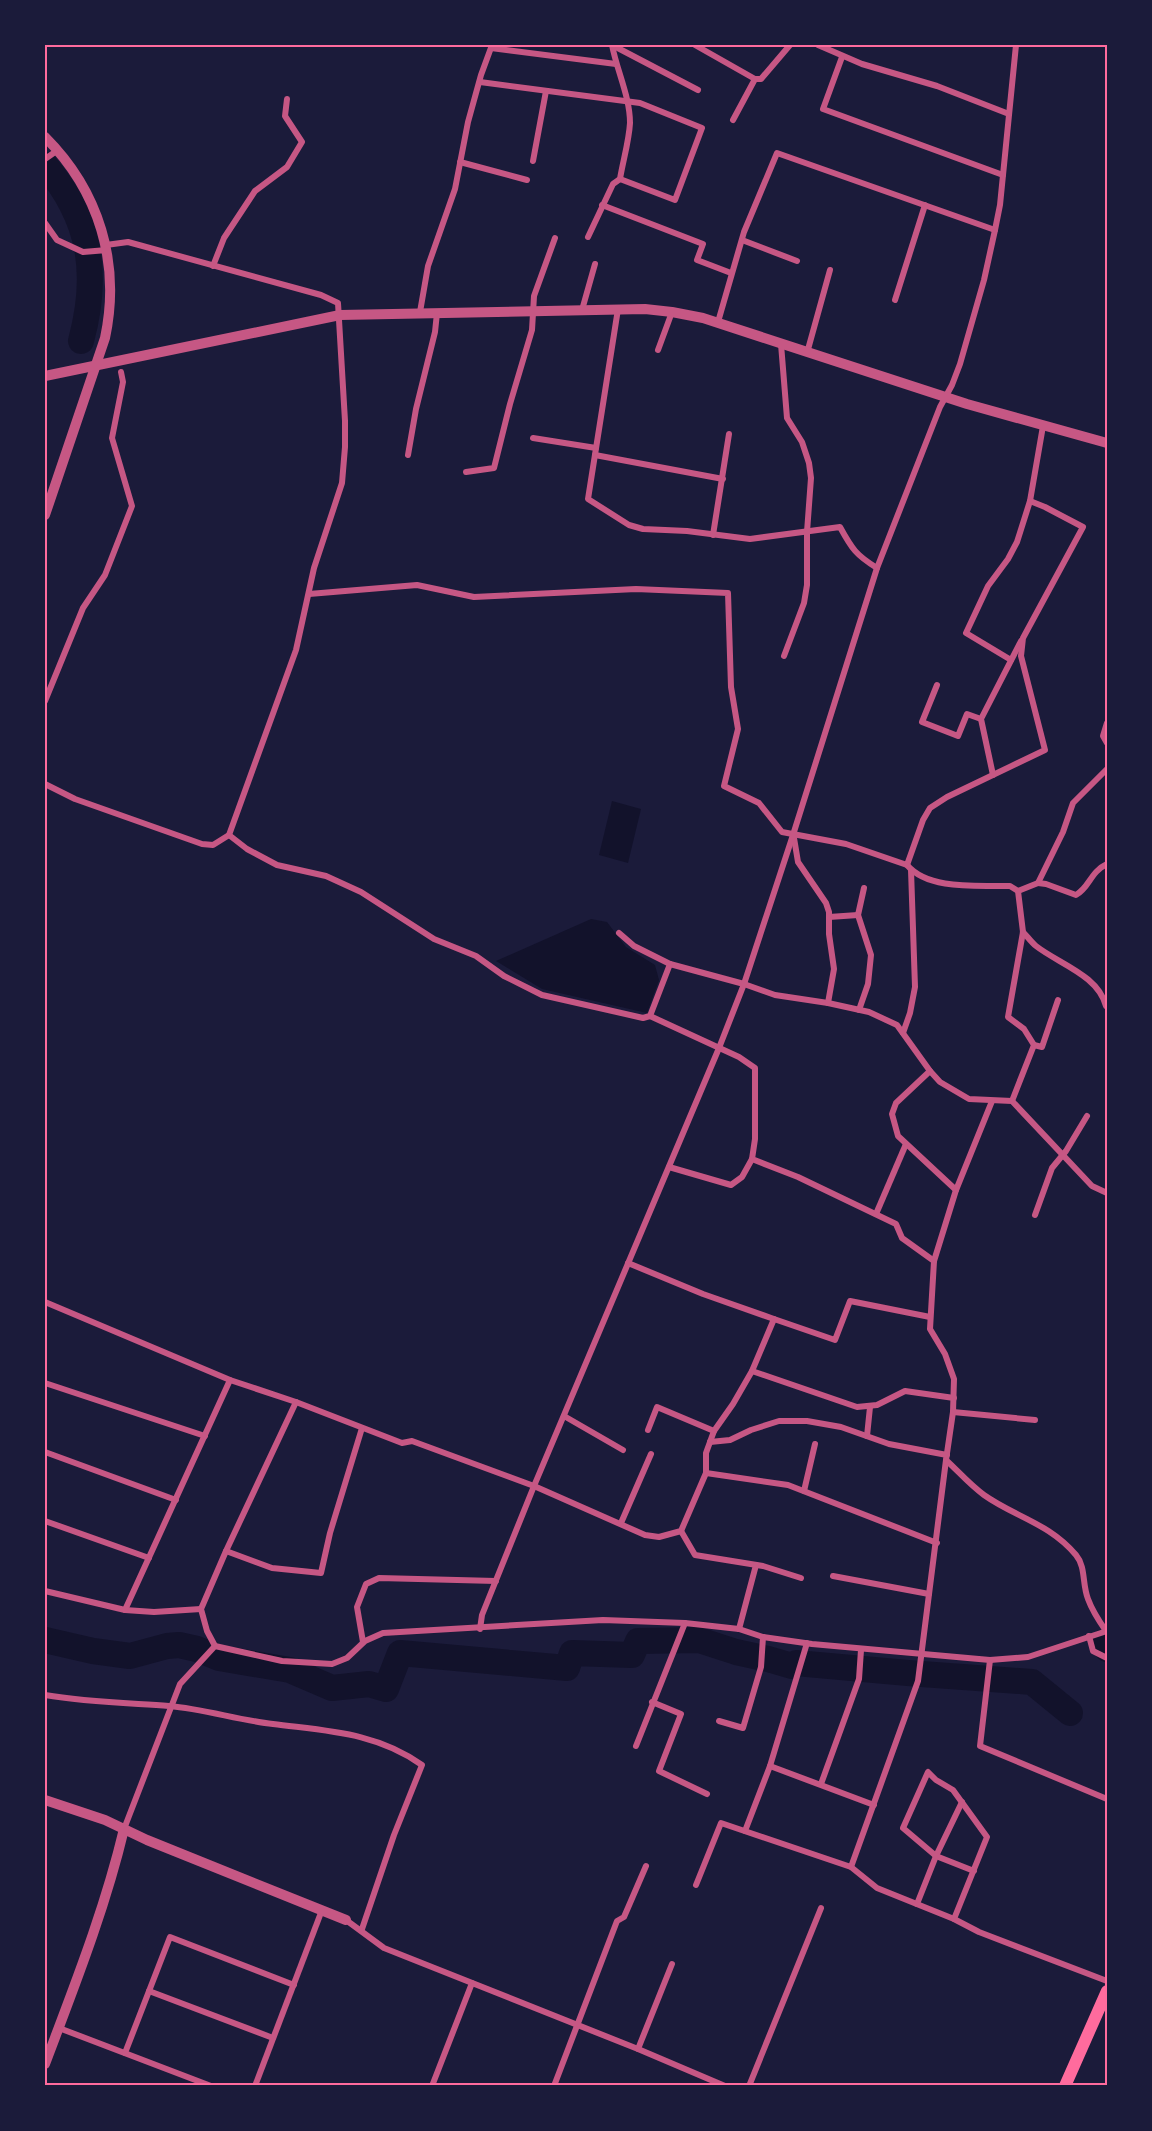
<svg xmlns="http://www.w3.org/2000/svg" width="1152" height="2131" viewBox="0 0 1152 2131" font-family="'Exo 2',sans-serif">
<rect width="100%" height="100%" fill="#1b1b3a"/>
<g fill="#12122b">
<path d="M 612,801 L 641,809 L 628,863 L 599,855 Z"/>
<path d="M 591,919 L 607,922 L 626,947 L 655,965 L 659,980 L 647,1013 L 542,989 L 496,961 Z"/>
</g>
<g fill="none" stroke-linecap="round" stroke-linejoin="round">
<g stroke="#12122b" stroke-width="26">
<path d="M 45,165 C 91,219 99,274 81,341"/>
<path d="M 45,1640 L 93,1651 L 130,1656 L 167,1646 L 179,1645 L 197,1649 L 219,1658 L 290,1670 L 332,1688 L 369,1684 L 386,1689 L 400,1653 L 567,1668 L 572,1653 L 632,1655 L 638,1641 L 699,1640 L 736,1652 L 768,1659 L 792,1666 L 796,1663 L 807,1664 L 908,1673 L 1032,1682 L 1070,1713"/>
<path d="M 1102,1643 L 1107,1649"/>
</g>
<g stroke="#c65784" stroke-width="6">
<path d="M 612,45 L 698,90"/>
<path d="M 695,45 L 755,79"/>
<path d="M 818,45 L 862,64 L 937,86 L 1009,114"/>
<path d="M 491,48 L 616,64"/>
<path d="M 842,57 L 823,109 L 1003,175"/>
<path d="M 480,82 L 640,103 L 702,128 L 675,200 L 620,179"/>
<path d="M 733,120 L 755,79 L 761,79 L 790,45"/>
<path d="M 45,159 L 58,150"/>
<path d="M 533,161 L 546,91"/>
<path d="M 460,162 L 527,180"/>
<path d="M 602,205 L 703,244 L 697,260 L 731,273"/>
<path d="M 45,223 L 57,240 L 83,252 L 107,250"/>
<path d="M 588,237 L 613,184 L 620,179 C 623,161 629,141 630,123 C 630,97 617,71 612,45"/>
<path d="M 742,240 L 797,261"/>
<path d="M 213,266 L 224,238 L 255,191 L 287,167 L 302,142 L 285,116 L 287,99"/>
<path d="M 895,300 L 925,205"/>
<path d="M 618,309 L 588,499 L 629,525 L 643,529 L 687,531 L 750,539 L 840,527 C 852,549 856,555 877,568"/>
<path d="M 582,310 L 595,264"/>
<path d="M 420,312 L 428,266 L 455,189 L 468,122 L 481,75 L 492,45"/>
<path d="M 718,322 L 744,232 L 777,153 L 995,230"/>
<path d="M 781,344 L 787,418 L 802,442 L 809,463 L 811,478 L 807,532 L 807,585 L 804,603 L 784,656"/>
<path d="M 658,350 L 672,312"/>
<path d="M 807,353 L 830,270"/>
<path d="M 533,438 L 596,448"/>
<path d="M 408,455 L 416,409 L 435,332 L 437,313"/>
<path d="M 595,455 L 723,479"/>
<path d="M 466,472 L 494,468 L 510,404 L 532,330 L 534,296 L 555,238"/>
<path d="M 1030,501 L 1043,426"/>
<path d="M 713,535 L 729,434"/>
<path d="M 309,594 L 417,585 L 474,597 L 636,589 L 728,593 L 731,687 L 738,729 L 724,786 L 759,803 L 782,832 L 846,844 L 907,865 L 923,820 L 930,808 L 947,797 L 1045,750 L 1021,656 L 1023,638 L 1083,527 L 1045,507 L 1030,501 L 1017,542 L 1008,559 L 988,586 L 966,633 L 1011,660"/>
<path d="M 937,685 L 922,722 L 958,736 L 967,714 L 981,719"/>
<path d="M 45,701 L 83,608 L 105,575 L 132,506 L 112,438 L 123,382 L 121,372"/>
<path d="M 1107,723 L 1103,736 L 1107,743"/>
<path d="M 993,775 L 981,719 L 1021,641"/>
<path d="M 45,784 L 75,799 L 202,844 L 213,845 L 229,835 L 296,650 L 314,568 L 342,483 L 345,447 L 345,421 L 338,303 L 321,295 L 128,242 L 106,245"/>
<path d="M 229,835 L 247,849 L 277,865 L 326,876 L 361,892 L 434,939 L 476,956 L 504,976 L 542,995 L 643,1018 L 650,1016 L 670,964 L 744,984 L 775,995 L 828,1003 L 869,1012 L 897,1025 L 930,1071 L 940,1082 L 969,1099 L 1012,1101 L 1092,1186 L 1107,1193"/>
<path d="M 794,838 L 798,862 L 826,903 L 829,912 L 829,934 L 834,969 L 828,1003"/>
<path d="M 907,865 C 929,891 979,885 1010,886 L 1018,891 L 1023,932 L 1008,1017 L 1024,1029 L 1034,1045 L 1012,1101"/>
<path d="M 1038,883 L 1046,884 L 1076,895 C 1090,887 1090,872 1107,864"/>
<path d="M 1018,891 L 1038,883 L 1063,832 L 1073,803 L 1107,769"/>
<path d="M 829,917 L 858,915"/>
<path d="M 1023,932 C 1027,936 1031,942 1036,946 C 1059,964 1098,975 1106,1006"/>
<path d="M 619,933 L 634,946 L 670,964"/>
<path d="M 859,1010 L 868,984 L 871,955 L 858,915 L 864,888"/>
<path d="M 650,1016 L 739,1057 L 755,1068 L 755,1139 L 752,1159 L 798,1177 L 896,1224 L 902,1238 L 934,1261 L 930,1329 L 945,1354 L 954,1379 L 953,1412 L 946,1460 C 958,1471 970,1485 984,1495 C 1015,1517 1049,1523 1076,1555 C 1086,1567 1082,1584 1088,1599 C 1092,1610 1099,1621 1106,1631"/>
<path d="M 903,1033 L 910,1013 L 915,987 L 911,870"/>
<path d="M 1034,1045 L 1042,1047 L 1058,1000"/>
<path d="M 930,1071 L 896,1103 L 892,1114 L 898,1136 L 956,1190"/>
<path d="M 669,1167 L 731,1185 L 742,1177 L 752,1159"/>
<path d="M 876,1214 L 906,1144"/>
<path d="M 1035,1215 L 1052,1168 L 1066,1151 L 1087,1116"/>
<path d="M 934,1261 L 956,1190 L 992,1101"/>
<path d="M 45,1302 L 230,1380 L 296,1402 L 402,1443 L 412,1441 L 534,1486 L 645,1535 L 659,1537 L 681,1531 L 706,1473 L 706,1453 L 714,1431 L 733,1404 L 752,1371 L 774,1319 L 703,1294 L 628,1263"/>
<path d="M 774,1319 L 835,1340 L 850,1301 L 930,1317"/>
<path d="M 752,1371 L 857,1407 L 877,1405 L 905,1391 L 954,1398"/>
<path d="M 45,1383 L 205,1436"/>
<path d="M 953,1412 L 1035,1420"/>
<path d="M 564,1416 L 623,1450"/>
<path d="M 648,1430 L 657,1407 L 714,1431"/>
<path d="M 867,1436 L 870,1407"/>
<path d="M 710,1442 L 730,1440 L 751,1430 L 779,1421 L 807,1421 L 841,1427 L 889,1444 L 947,1455"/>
<path d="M 45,1452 L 176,1500"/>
<path d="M 706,1473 L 788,1485 L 937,1543"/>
<path d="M 804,1491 L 815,1444"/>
<path d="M 45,1521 L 149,1558"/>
<path d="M 621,1523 L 651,1454"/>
<path d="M 681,1531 L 695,1555 L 763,1566 L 801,1578"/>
<path d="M 226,1551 L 272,1568 L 321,1573 L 330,1533 L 362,1428"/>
<path d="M 833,1576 L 929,1594"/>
<path d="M 45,1591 L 125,1610 L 154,1612 L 201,1609"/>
<path d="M 125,1610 L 230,1380"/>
<path d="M 480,1629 L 482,1615 L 534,1486 L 719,1048 L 744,984 L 793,835 L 877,568 L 940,407 L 952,385 L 960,364 L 984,280 L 995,230 L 1000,205 L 1016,45"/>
<path d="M 739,1629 L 756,1565"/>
<path d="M 1089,1636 L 1093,1651 L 1107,1658"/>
<path d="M 363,1642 L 357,1607 L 366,1584 L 379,1578 L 496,1581"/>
<path d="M 215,1646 L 207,1631 L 201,1609 L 226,1551 L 296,1402"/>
<path d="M 990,1660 L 980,1746 L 1107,1799"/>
<path d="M 45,1695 C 86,1702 127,1703 169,1706 C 204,1709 238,1720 273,1724 C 326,1731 376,1732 422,1765 L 394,1835 L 362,1929"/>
<path d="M 652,1702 L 681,1714 L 659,1771 L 707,1794"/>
<path d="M 719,1721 L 743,1728 L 761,1667 L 763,1637"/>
<path d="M 636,1746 L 685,1623"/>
<path d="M 770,1766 L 874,1805"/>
<path d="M 821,1784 L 859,1679 L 861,1650"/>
<path d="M 124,1829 L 180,1684 L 215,1646 L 282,1661 L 332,1664 L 347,1658 L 365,1641 L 383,1633 L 603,1620 L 685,1623 L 739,1629 L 763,1637 L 812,1644 L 990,1660 L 1028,1657 L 1107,1631"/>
<path d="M 745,1831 L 770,1766 L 807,1643"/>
<path d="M 851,1867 L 918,1681 L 946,1460"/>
<path d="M 696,1885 L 721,1823 L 851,1867 L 877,1888 L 954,1919 L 979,1932 L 1107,1981"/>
<path d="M 917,1904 L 936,1856 L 962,1802"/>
<path d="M 954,1919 L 987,1837 L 953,1790 L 936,1780 L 928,1772 L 903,1828 L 936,1856 L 974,1871"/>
<path d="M 346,1920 L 384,1948 L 638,2049 L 725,2086"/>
<path d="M 149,1991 L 273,2038"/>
<path d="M 59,2028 L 211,2086"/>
<path d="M 638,2049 L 672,1964"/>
<path d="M 125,2053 L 170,1937 L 294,1985"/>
<path d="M 255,2086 L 322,1910"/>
<path d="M 432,2086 L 472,1983"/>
<path d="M 554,2086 L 617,1921 L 624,1917 L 646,1866"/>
<path d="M 749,2086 L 821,1908"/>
</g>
<g stroke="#c65784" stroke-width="10">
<path d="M 45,137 C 99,191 121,263 105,338 L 45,515"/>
<path d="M 45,376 L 340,315 L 645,309 L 672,312 L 703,318 L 967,404 L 1107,443"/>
<path d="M 45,1800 L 105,1820 L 147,1840 L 346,1920"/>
<path d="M 45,2064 C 74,1987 105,1909 124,1829"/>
</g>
<path stroke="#ff6b9d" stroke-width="12" d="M 1065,2086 L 1107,1991"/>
</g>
<rect width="1152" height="2131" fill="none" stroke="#1b1b3a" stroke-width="93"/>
<rect x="46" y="46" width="1060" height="2038" fill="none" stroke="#ff6b9d" stroke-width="2"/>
</svg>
